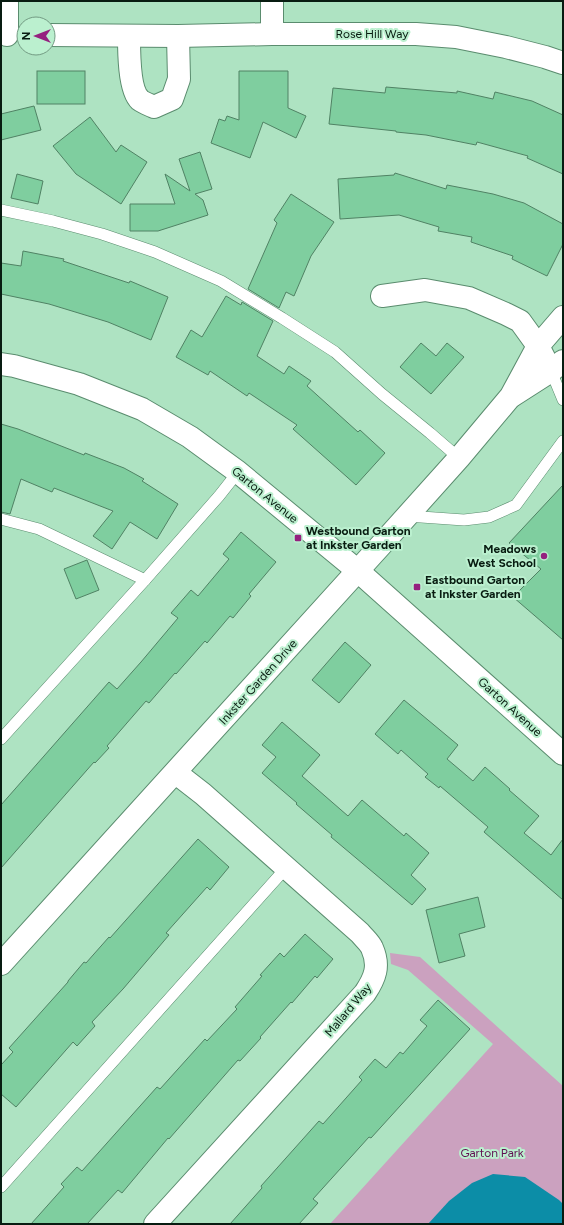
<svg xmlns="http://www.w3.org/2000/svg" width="564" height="1225" viewBox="0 0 564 1225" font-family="Figtree,sans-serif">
<rect width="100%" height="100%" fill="#aee3c2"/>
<path fill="#cba1bf" d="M 390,953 L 420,957 L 563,1086 L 563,1224 L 330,1224 L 493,1044 L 408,970 L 391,964 Z"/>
<path fill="#0c8da7" d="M 493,1174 L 525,1177 L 559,1200 L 563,1204 L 563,1224 L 428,1224 L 449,1201 L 472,1183 Z"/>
<g fill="#7fce9f" stroke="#508264">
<rect x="37" y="71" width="48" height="33"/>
<path d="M 239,71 L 288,71 L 288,108 L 306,116 L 296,138 L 263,122 L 250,158 L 211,143 L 219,119 L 225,121 L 227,116 L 239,120 Z"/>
<path d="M 386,87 L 457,93 L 457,91 L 493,99 L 495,92 L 532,101 L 563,115 L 563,174 L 527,158 L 528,156 L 477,142 L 476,145 L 426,135 L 396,132 L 396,131 L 329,124 L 333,88 L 385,93 Z"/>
<path d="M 34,106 L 41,130 L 1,140 L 1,114 Z"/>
<path d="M 90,117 L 116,152 L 121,145 L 147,162 L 121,204 L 76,174 L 53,146 Z"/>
<path d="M 200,152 L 212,189 L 195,194 L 203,200 L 208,215 L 158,231 L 130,231 L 130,204 L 175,204 L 165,174 L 190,191 L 179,159 Z"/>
<path d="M 395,173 L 446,189 L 447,185 L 493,194 L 524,203 L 563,224 L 563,244 L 547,276 L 512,259 L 513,256 L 471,242 L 472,237 L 438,231 L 439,227 L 399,215 L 340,219 L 338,179 L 394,175 Z"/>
<path d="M 17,174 L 43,181 L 38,204 L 11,198 Z"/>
<path d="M 291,194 L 334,222 L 311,256 L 294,296 L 286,292 L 279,308 L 248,289 L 277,223 L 274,220 Z"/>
<path d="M 23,251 L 64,259 L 63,261 L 129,283 L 130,281 L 168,297 L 151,340 L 108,322 L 49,304 L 1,294 L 1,263 L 21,266 Z"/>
<path d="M 226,296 L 241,305 L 242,302 L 273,321 L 257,356 L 284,374 L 289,366 L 311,381 L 307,386 L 358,432 L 360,430 L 385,453 L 356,485 L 293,429 L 297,425 L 249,393 L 247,396 L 210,371 L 208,375 L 176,357 L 191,330 L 202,337 Z"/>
<path d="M 421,343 L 436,356 L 447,343 L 464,357 L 431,394 L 400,367 Z"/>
<path d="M 1,424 L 18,429 L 84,455 L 85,453 L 124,468 L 144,479 L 142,481 L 178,504 L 157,539 L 130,522 L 112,549 L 93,536 L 113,511 L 54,488 L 52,492 L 21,479 L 10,514 L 1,512 Z"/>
<path d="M 563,485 L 563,640 L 513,597 L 541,569 L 509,543 Z"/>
<path d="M 241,532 L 276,562 L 249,594 L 251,596 L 233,618 L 230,616 L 207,643 L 205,641 L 176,674 L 175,673 L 149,703 L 146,701 L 107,746 L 109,748 L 95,763 L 94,762 L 1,868 L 1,805 L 109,682 L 117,689 L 141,662 L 178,618 L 171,613 L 191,590 L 198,596 L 229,559 L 223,554 Z"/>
<path d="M 87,560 L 99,590 L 76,599 L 64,569 Z"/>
<path d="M 345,642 L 371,665 L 339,703 L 312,680 Z"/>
<path d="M 404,700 L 458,745 L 447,759 L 473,781 L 485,767 L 510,789 L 509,790 L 539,816 L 524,833 L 551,855 L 563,839 L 563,900 L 484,832 L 488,827 L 440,786 L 439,788 L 425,777 L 428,774 L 401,750 L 398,754 L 375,734 Z"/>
<path d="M 282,722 L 320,755 L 302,776 L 348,816 L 362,800 L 404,836 L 406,833 L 429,853 L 411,875 L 426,889 L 412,905 L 331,837 L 332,835 L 296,804 L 297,803 L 262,773 L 276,757 L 262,745 Z"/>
<path d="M 198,839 L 229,867 L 210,890 L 207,887 L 166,933 L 169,935 L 123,989 L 92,1022 L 95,1026 L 77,1046 L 73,1042 L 16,1107 L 1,1094 L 1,1065 L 13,1052 L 9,1048 L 68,982 L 68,981 L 84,962 L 86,963 L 109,937 L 110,938 Z"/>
<path d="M 478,897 L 485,927 L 459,934 L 465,956 L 439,963 L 426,910 Z"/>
<path d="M 305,934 L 333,959 L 317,978 L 315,976 L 292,1003 L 291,1002 L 260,1037 L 261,1038 L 240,1061 L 238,1060 L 169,1139 L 168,1138 L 122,1193 L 118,1190 L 87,1224 L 31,1224 L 64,1187 L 61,1184 L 77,1167 L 82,1171 L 157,1087 L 160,1089 L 205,1039 L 207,1041 L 237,1009 L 235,1007 L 262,976 L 260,975 L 280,953 L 284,957 Z"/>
<path d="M 438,1000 L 470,1029 L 371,1138 L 369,1137 L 313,1199 L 318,1203 L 299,1224 L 230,1224 L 262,1188 L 261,1186 L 319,1121 L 323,1124 L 362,1080 L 359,1077 L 375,1059 L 386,1068 L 400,1052 L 403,1054 L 427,1026 L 420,1020 Z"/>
</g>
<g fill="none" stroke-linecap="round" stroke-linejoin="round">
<g stroke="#5a8c6e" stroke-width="12">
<g id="lane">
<path d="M 1,210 L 53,221 L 102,234 L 155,252 L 221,281 L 282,318 L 335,352 L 382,394 L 430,433 L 459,458"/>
<path d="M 551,371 L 563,400"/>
<path d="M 407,516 L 464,520 L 489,517 L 516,505 L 563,441"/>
<path d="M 1,519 L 39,529 L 145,580"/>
<path d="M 1,739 L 145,580 L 219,496 L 238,472"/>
<path d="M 1,1187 L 286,868"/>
</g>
</g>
<g stroke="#5a8c6e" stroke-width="24">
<g id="street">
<path d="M 272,34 L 272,1"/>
<path d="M 7,35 L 7,1"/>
<path d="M 48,35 L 178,36 L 272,34 L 416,34 L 456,37 L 506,47 L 545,57 L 563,63"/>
<path d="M 129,36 C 129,50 129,90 140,100 C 144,103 150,105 154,107 L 172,99 L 179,79 L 178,36"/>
<path d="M 382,296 L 425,290 L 469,298 L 506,314 L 520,321 L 538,346 L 551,371"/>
<path d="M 155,1224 L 365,993 C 375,978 380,966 372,948 C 370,943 364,938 360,933 L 203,794 L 176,773"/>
</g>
</g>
<g stroke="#5a8c6e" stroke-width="24">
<g id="secondary">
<path d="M 1,364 L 14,366 L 79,384 L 142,409 L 190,437 L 238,472 L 358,571 L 563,754"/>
<path d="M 512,396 L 551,371 L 563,361"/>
<path d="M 1,964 L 381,545 L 459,458 L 511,396 L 538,346 L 563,317"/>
</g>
</g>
<use href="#lane" stroke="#fff" stroke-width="11"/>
<use href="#street" stroke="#fff" stroke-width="22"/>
<use href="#secondary" stroke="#fff" stroke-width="22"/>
</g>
<g fill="#95217f" stroke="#bbf0cf" stroke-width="1.5">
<rect x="294" y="534" width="8" height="8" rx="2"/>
<circle cx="544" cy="556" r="4"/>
<rect x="413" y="583" width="8" height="8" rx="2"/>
</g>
<g text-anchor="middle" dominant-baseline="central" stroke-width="4" stroke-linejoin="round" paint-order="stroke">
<g font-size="12" fill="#081c11" stroke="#bbf0cf">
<text x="372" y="34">Rose Hill Way</text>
<text transform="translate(265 495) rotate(39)">Garton Avenue</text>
<text transform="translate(258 682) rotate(-48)">Inkster Garden Drive</text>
<text transform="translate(510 707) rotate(42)">Garton Avenue</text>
<text transform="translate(348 1010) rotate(-50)">Mallard Way</text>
</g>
<g font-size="12" font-weight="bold" fill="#081c11" stroke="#bbf0cf" text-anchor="start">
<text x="306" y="531">Westbound Garton<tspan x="306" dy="14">at Inkster Garden</tspan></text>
<text x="536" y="549" text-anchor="end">Meadows<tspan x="536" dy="14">West School</tspan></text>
<text x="425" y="580">Eastbound Garton<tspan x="425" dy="14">at Inkster Garden</tspan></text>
</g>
<g font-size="12" fill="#601052" stroke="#bbf0cf">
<text x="492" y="1153">Garton Park</text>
</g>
</g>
<rect width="564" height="1225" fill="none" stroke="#081c11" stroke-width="4"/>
<g transform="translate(36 36) rotate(270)"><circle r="19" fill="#bbf0cf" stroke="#739b83"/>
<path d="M0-3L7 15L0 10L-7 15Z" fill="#95217f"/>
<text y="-6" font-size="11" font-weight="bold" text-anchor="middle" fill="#081c11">N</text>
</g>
</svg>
